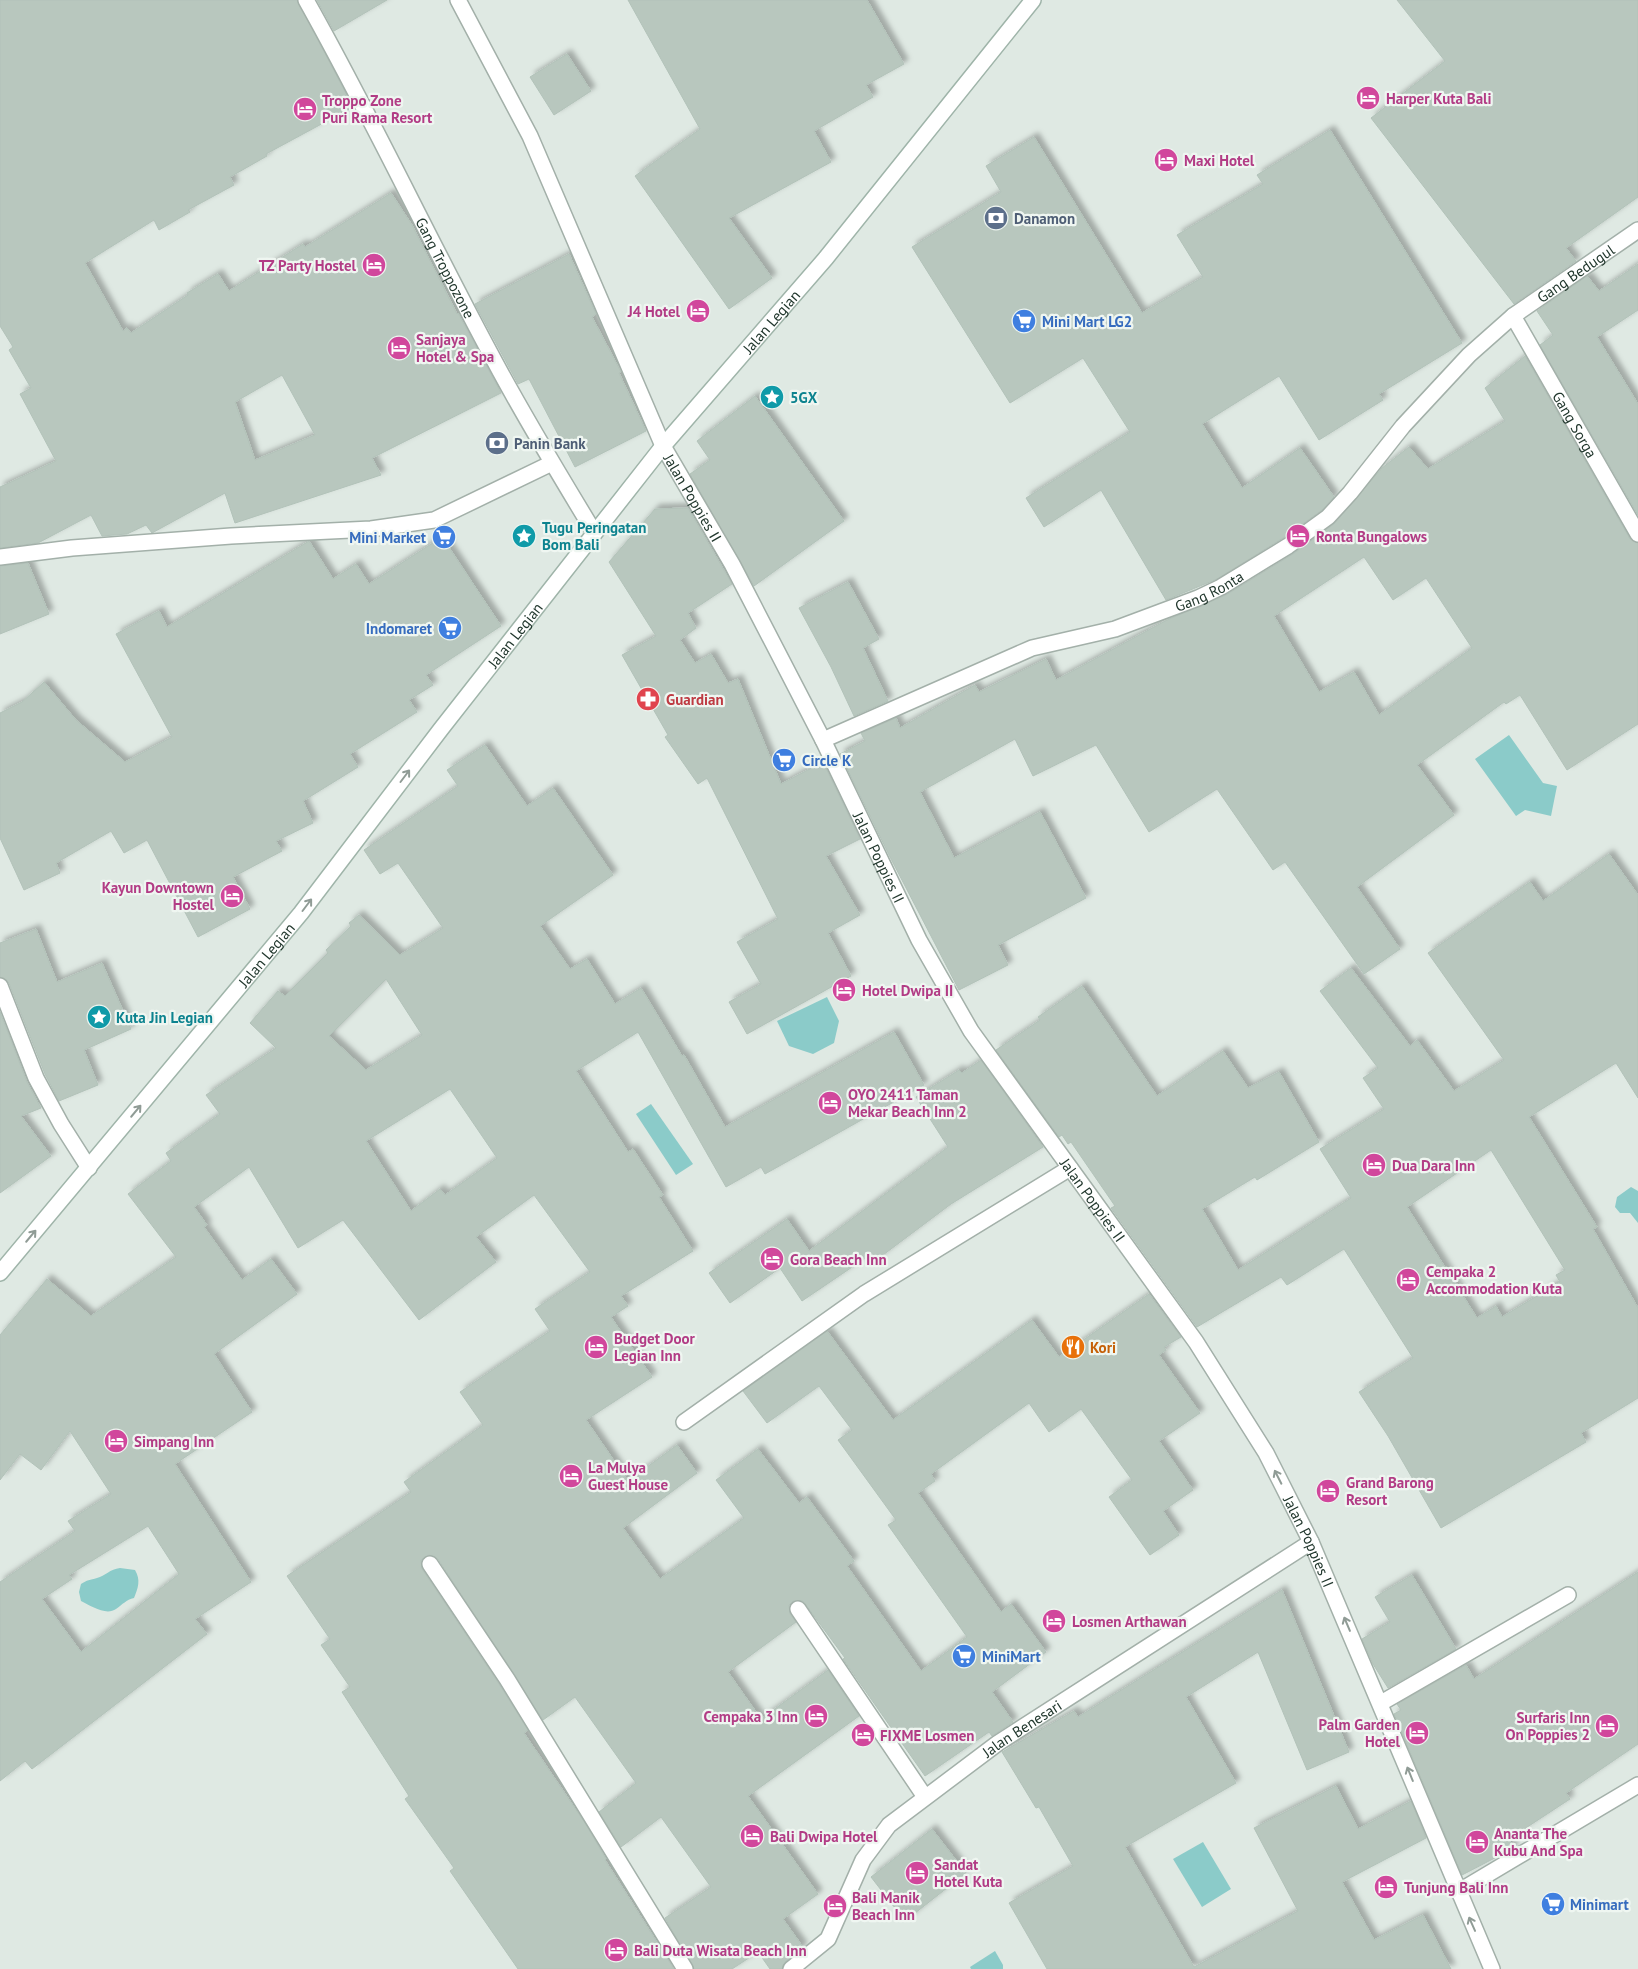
<svg xmlns="http://www.w3.org/2000/svg" width="1638" height="1969" viewBox="0 0 1638 1969" font-family="'PT Sans',sans-serif">
<defs>
<filter id="shadow"><feDropShadow dx="4.5" dy="-4.5" stdDeviation="2.5" flood-color="#0004"/></filter>
</defs>
<rect width="100%" height="100%" fill="#dfe9e3"/>
<g fill="#8bcbc9">
<path d="M 1509,735 L 1543,783 L 1557,786 L 1551,816 L 1525,810 L 1516,816 L 1475,759 Z"/>
<path d="M 827,997 L 839,1021 L 834,1043 L 813,1054 L 789,1046 L 777,1021 Z"/>
<path d="M 651,1104 L 693,1164 L 676,1175 L 636,1114 Z"/>
<path d="M 1631,1187 L 1638,1191 L 1638,1223 L 1630,1213 L 1620,1213 L 1615,1207 L 1617,1197 Z"/>
<path d="M 120,1568 L 135,1570 C 141,1580 138,1588 134,1598 C 126,1600 123,1604 116,1609 C 106,1616 91,1606 81,1601 L 79,1592 L 81,1584 C 87,1580 90,1580 97,1578 C 105,1576 110,1569 120,1568 Z"/>
<path d="M 1203,1842 L 1231,1889 L 1202,1907 L 1173,1859 Z"/>
<path d="M 995,1951 L 1003,1965 L 1003,1969 L 971,1969 L 970,1967 Z"/>
</g>
<g fill="#b8c7be" stroke="#b2c2b9" fill-rule="evenodd" filter="url(#shadow)">
<path d="M 0,0 L 297,0 L 353,107 L 266,154 L 267,156 L 230,177 L 234,185 L 188,210 L 190,212 L 159,230 L 154,220 L 85,263 L 123,331 L 127,328 L 131,333 L 188,295 L 187,293 L 218,274 L 229,291 L 303,244 L 305,247 L 391,193 L 412,225 L 457,314 L 458,313 L 501,393 L 372,458 L 381,475 L 235,523 L 225,493 L 152,533 L 146,525 L 127,534 L 102,536 L 91,515 L 38,543 L 0,548 L 0,487 L 56,461 L 20,394 L 31,388 L 9,350 L 13,347 L 0,326 ZM 282,375 L 315,435 L 255,460 L 235,402 Z"/>
<path d="M 317,0 L 387,0 L 334,31 Z"/>
<path d="M 628,0 L 867,0 L 904,64 L 866,85 L 873,97 L 814,131 L 831,162 L 729,218 L 772,278 L 729,309 L 635,176 L 700,129 Z"/>
<path d="M 1397,0 L 1638,0 L 1638,197 L 1566,248 L 1576,261 L 1514,304 L 1371,118 L 1445,61 Z"/>
<path d="M 567,54 L 591,91 L 554,115 L 530,77 Z"/>
<path d="M 1330,130 L 1462,343 L 1379,394 L 1383,400 L 1319,440 L 1279,376 L 1202,424 L 1242,488 L 1300,448 L 1334,497 L 1322,510 L 1283,538 L 1217,579 L 1166,600 L 1101,490 L 1044,527 L 1026,498 L 1130,432 L 1083,358 L 1010,403 L 912,247 L 1001,192 L 986,166 L 1034,137 L 1142,313 L 1203,277 L 1177,235 L 1263,184 L 1257,175 Z"/>
<path d="M 569,254 L 596,314 L 592,317 L 621,372 L 619,373 L 646,431 L 575,467 L 529,379 L 518,384 L 475,304 Z"/>
<path d="M 1638,264 L 1638,310 L 1597,337 L 1638,404 L 1638,515 L 1540,345 L 1553,335 L 1537,311 L 1587,276 L 1599,291 Z"/>
<path d="M 1525,356 L 1630,539 L 1638,543 L 1638,724 L 1567,770 L 1520,695 L 1506,704 L 1504,702 L 1417,765 L 1454,815 L 1357,887 L 1400,949 L 1364,974 L 1285,862 L 1273,870 L 1217,789 L 1149,832 L 1096,745 L 1033,776 L 1015,739 L 920,792 L 954,858 L 1040,812 L 1086,898 L 998,945 L 1008,965 L 959,990 L 890,857 L 840,754 L 865,741 L 861,733 L 896,718 L 900,728 L 975,685 L 979,692 L 1046,659 L 1056,680 L 1167,620 L 1226,595 L 1293,554 L 1334,524 L 1382,468 L 1409,447 L 1428,469 L 1505,421 L 1485,388 ZM 1364,557 L 1393,600 L 1426,578 L 1472,648 L 1379,715 L 1354,672 L 1319,692 L 1274,616 Z"/>
<path d="M 755,396 L 844,521 L 754,586 L 690,474 L 710,460 L 697,441 Z"/>
<path d="M 688,508 L 732,584 L 688,613 L 696,628 L 680,640 L 695,663 L 711,654 L 728,683 L 738,679 L 781,784 L 823,762 L 860,839 L 826,856 L 860,915 L 828,933 L 851,976 L 747,1034 L 729,1002 L 761,984 L 737,942 L 778,919 L 707,778 L 698,784 L 665,737 L 668,735 L 622,655 L 656,636 L 609,562 L 655,509 Z"/>
<path d="M 442,537 L 501,626 L 426,675 L 433,685 L 409,700 L 417,712 L 350,754 L 358,767 L 303,801 L 313,823 L 276,841 L 282,851 L 233,877 L 250,909 L 198,937 L 147,840 L 124,853 L 111,831 L 56,863 L 60,873 L 24,890 L 0,838 L 0,713 L 22,702 L 44,682 L 76,720 L 125,762 L 172,737 L 116,634 L 159,611 L 167,627 L 309,541 L 333,579 L 356,564 L 369,584 Z"/>
<path d="M 28,563 L 49,614 L 0,634 L 0,566 Z"/>
<path d="M 848,582 L 879,639 L 863,648 L 888,701 L 854,716 L 831,667 L 799,608 Z"/>
<path d="M 485,745 L 527,806 L 553,788 L 613,875 L 540,926 L 570,969 L 587,959 L 615,1004 L 641,988 L 682,1056 L 684,1055 L 725,1127 L 894,1032 L 924,1085 L 765,1174 L 761,1167 L 726,1187 L 638,1032 L 576,1071 L 628,1152 L 633,1149 L 663,1195 L 659,1197 L 693,1251 L 621,1296 L 628,1306 L 611,1317 L 652,1377 L 586,1420 L 628,1481 L 677,1445 L 697,1473 L 623,1528 L 660,1579 L 744,1518 L 716,1480 L 758,1449 L 799,1503 L 807,1497 L 854,1561 L 847,1566 L 921,1671 L 967,1637 L 888,1525 L 896,1520 L 838,1440 L 852,1430 L 819,1386 L 767,1423 L 743,1391 L 827,1331 L 893,1420 L 1032,1320 L 1059,1357 L 1149,1294 L 1181,1337 L 1164,1347 L 1166,1350 L 1159,1355 L 1200,1413 L 1159,1441 L 1193,1490 L 1163,1511 L 1179,1535 L 1150,1555 L 1109,1497 L 1132,1480 L 1081,1409 L 1049,1432 L 1029,1403 L 931,1474 L 935,1481 L 918,1493 L 1001,1612 L 1011,1604 L 1046,1652 L 992,1692 L 1013,1722 L 992,1736 L 989,1732 L 925,1776 L 843,1659 L 845,1658 L 803,1601 L 793,1601 L 789,1605 L 790,1614 L 796,1622 L 728,1672 L 761,1719 L 828,1670 L 859,1716 L 748,1796 L 818,1894 L 783,1919 L 803,1947 L 785,1962 L 782,1969 L 770,1969 L 758,1952 L 732,1969 L 694,1969 L 665,1918 L 711,1887 L 661,1817 L 621,1847 L 599,1812 L 636,1783 L 575,1697 L 543,1720 L 438,1559 L 429,1555 L 421,1560 L 422,1569 L 499,1684 L 528,1730 L 524,1733 L 585,1823 L 606,1859 L 605,1860 L 674,1969 L 518,1969 L 450,1871 L 454,1868 L 405,1799 L 409,1796 L 342,1692 L 350,1687 L 321,1645 L 330,1639 L 287,1576 L 411,1492 L 404,1482 L 483,1425 L 460,1392 L 550,1331 L 535,1309 L 590,1272 L 534,1195 L 476,1237 L 496,1262 L 419,1320 L 343,1220 L 298,1248 L 249,1167 L 194,1207 L 207,1225 L 204,1227 L 242,1280 L 271,1259 L 297,1294 L 214,1354 L 252,1412 L 175,1464 L 251,1582 L 195,1619 L 207,1634 L 32,1769 L 25,1761 L 0,1781 L 0,1582 L 75,1531 L 68,1521 L 111,1494 L 70,1431 L 41,1470 L 20,1454 L 0,1480 L 0,1335 L 47,1279 L 91,1316 L 176,1257 L 128,1194 L 171,1161 L 166,1153 L 220,1114 L 206,1095 L 276,1048 L 250,1023 L 278,991 L 285,996 L 328,953 L 326,950 L 351,926 L 349,923 L 359,915 L 400,955 L 443,928 L 398,863 L 380,874 L 364,850 L 458,786 L 447,770 ZM 386,979 L 422,1035 L 366,1070 L 329,1036 ZM 450,1089 L 497,1158 L 445,1195 L 440,1189 L 411,1211 L 366,1141 ZM 148,1526 L 179,1574 L 81,1652 L 42,1599 L 72,1579 L 69,1575 Z"/>
<path d="M 1609,854 L 1638,895 L 1638,1098 L 1616,1063 L 1529,1117 L 1597,1227 L 1593,1229 L 1638,1308 L 1638,1398 L 1581,1433 L 1586,1442 L 1441,1528 L 1388,1436 L 1359,1392 L 1413,1358 L 1344,1249 L 1287,1285 L 1281,1277 L 1197,1327 L 1111,1208 L 1115,1206 L 1071,1142 L 1068,1144 L 1062,1135 L 1059,1137 L 996,1050 L 1040,1020 L 1038,1017 L 1082,986 L 1157,1096 L 1223,1051 L 1248,1088 L 1279,1072 L 1319,1142 L 1257,1180 L 1255,1177 L 1202,1209 L 1238,1270 L 1351,1198 L 1320,1149 L 1384,1109 L 1363,1078 L 1378,1068 L 1320,991 L 1351,968 L 1410,1046 L 1417,1040 L 1454,1091 L 1504,1060 L 1428,953 L 1530,882 L 1543,901 ZM 1491,1150 L 1565,1270 L 1556,1275 L 1560,1282 L 1502,1317 L 1496,1306 L 1477,1318 L 1407,1207 Z"/>
<path d="M 36,929 L 57,982 L 102,963 L 131,1029 L 84,1050 L 98,1085 L 59,1101 L 45,1074 L 9,983 L 0,977 L 0,943 Z"/>
<path d="M 0,1012 L 27,1082 L 41,1108 L 21,1116 L 51,1156 L 0,1193 Z"/>
<path d="M 981,1060 L 1043,1147 L 951,1204 L 875,1261 L 870,1255 L 802,1301 L 780,1268 L 730,1303 L 709,1273 L 787,1219 L 809,1251 L 948,1147 L 916,1097 L 959,1070 L 962,1073 Z"/>
<path d="M 1638,1572 L 1638,1744 L 1566,1793 L 1570,1799 L 1509,1839 L 1514,1848 L 1462,1875 L 1394,1714 L 1401,1710 L 1397,1704 L 1466,1665 L 1474,1679 Z"/>
<path d="M 1412,1575 L 1456,1649 L 1388,1688 L 1373,1664 L 1362,1639 L 1390,1622 L 1375,1597 Z"/>
<path d="M 1282,1590 L 1349,1752 L 1307,1770 L 1258,1652 L 1186,1697 L 1236,1783 L 1125,1847 L 1194,1967 L 1298,1911 L 1254,1828 L 1336,1786 L 1358,1829 L 1411,1801 L 1426,1838 L 1342,1882 L 1374,1940 L 1423,1915 L 1451,1969 L 1047,1969 L 1009,1903 L 1073,1866 L 1039,1807 L 1036,1808 L 1002,1752 L 1074,1711 L 1078,1717 Z"/>
<path d="M 932,1829 L 966,1873 L 905,1921 L 871,1877 Z"/>
</g>
<g fill="none" stroke-linecap="round" stroke-linejoin="round">
<g stroke="#a3b0a9" stroke-width="18">
<g id="street">
<path id="s1" d="M 306,0 C 373,119 430,242 495,362 C 526,420 560,476 594,532"/>
<path id="s2" d="M 458,0 L 530,136 L 663,446 L 732,564 L 823,740 L 919,940 L 971,1031 L 1196,1342 L 1266,1453 L 1311,1542 L 1492,1969"/>
<path id="s3" d="M 1513,316 L 1638,534"/>
<path d="M 0,557 L 72,548 L 231,536 L 371,529 L 434,520 L 552,463"/>
<path id="s4" d="M 823,740 L 1032,648 L 1115,629 L 1198,598 L 1221,587 L 1288,546 L 1328,517 L 1350,493 L 1403,426 L 1469,355 L 1513,316 L 1638,230"/>
<path d="M 0,986 L 36,1078 L 61,1124 L 89,1168"/>
<path d="M 684,1422 L 864,1294 L 1070,1168"/>
<path d="M 430,1564 L 507,1679 L 685,1969"/>
<path d="M 798,1609 L 925,1797"/>
<path d="M 1381,1703 L 1568,1595"/>
<path d="M 1458,1892 L 1638,1785"/>
<path id="s5" d="M 791,1969 L 828,1939 L 863,1860 L 889,1825 L 998,1743 L 1311,1542"/>
</g>
</g>
<g stroke="#9fb4a9" stroke-width="18">
<g id="secondary">
<path id="s6" d="M 0,1273 L 301,913 L 441,729 L 663,446 L 826,258 L 1033,0"/>
</g>
</g>
<use href="#street" stroke="#fff" stroke-width="15"/>
<use href="#secondary" stroke="#fff" stroke-width="15"/>
</g>
<defs><path id="oneway-shaft" d="M-6 0H5M1.5-3L5.5 0L1.5 3" fill="none" stroke-width="1.6" stroke-linecap="round" stroke-linejoin="round" transform="scale(1.25)"/></defs>
<g stroke="#909c96">
<use href="#oneway-shaft" transform="translate(405 776) rotate(-53)"/>
<use href="#oneway-shaft" transform="translate(307 905) rotate(-53)"/>
<use href="#oneway-shaft" transform="translate(136 1111) rotate(-50)"/>
<use href="#oneway-shaft" transform="translate(31 1236) rotate(-50)"/>
<use href="#oneway-shaft" transform="translate(1278 1477) rotate(-117)"/>
<use href="#oneway-shaft" transform="translate(1347 1624) rotate(-113)"/>
<use href="#oneway-shaft" transform="translate(1410 1774) rotate(-112)"/>
<use href="#oneway-shaft" transform="translate(1472 1924) rotate(-114)"/>
</g>
<defs>
<g id="hotel-disc" transform="scale(1.25)"><circle r="9.5" fill="#d1479c" stroke="#eff6f1"/><path d="M-6-4.5h1.5V1H6V5H4.5V3h-9V5H-6ZM-4 0a1.8 1.8 0 1 1 3.6 0ZM.5 0V-2.5h3Q6-2.5 6 0Z" fill="#fff"/></g>
<g id="bank-disc" transform="scale(1.25)"><circle r="9.5" fill="#5c6f8a" stroke="#eff6f1"/><path d="M-6-4H6V4H-6ZM0-2.3a2.3 2.3 0 1 0 0 4.6a2.3 2.3 0 1 0 0-4.6Z" fill="#fff"/></g>
<g id="supermarket-disc" transform="scale(1.25)"><circle r="9.5" fill="#3f7fe0" stroke="#eff6f1"/><path d="M-6-5.5h2.5l.6 2H6L4.5 2H-2.5L-4.4-4H-6ZM-1.5 3.2a1.3 1.3 0 1 0 .1 0ZM3 3.2a1.3 1.3 0 1 0 .1 0Z" fill="#fff"/></g>
<g id="sight-disc" transform="scale(1.25)"><circle r="9.5" fill="#0f9aa8" stroke="#eff6f1"/><path d="M0-6L1.8-2.2L6-1.7L2.9 1.2L3.7 5.4L0 3.3L-3.7 5.4L-2.9 1.2L-6-1.7L-1.8-2.2Z" fill="#fff"/></g>
<g id="pharmacy-disc" transform="scale(1.25)"><circle r="9.5" fill="#e0444e" stroke="#eff6f1"/><path d="M-2-6h4v4h4v4h-4v4h-4v-4h-4v-4h4Z" fill="#fff"/></g>
<g id="restaurant-disc" transform="scale(1.25)"><circle r="9.5" fill="#e8710a" stroke="#eff6f1"/><path d="M-5-6h1v4h1v-4h1v4h1v-4h1v5L-1.5 .5V6h-2V.5L-5-1ZM5-6V6H3V1.5H1.5Q1.5-4 5-6Z" fill="#fff"/></g>
</defs>
<g fill-rule="evenodd">
<use href="#hotel-disc" x="1368" y="98"/>
<use href="#hotel-disc" x="305" y="109"/>
<use href="#hotel-disc" x="1166" y="160"/>
<use href="#bank-disc" x="996" y="218"/>
<use href="#hotel-disc" x="374" y="265"/>
<use href="#hotel-disc" x="698" y="311"/>
<use href="#supermarket-disc" x="1024" y="321"/>
<use href="#hotel-disc" x="399" y="348"/>
<use href="#sight-disc" x="772" y="397"/>
<use href="#bank-disc" x="497" y="443"/>
<use href="#sight-disc" x="524" y="536"/>
<use href="#hotel-disc" x="1298" y="536"/>
<use href="#supermarket-disc" x="444" y="537"/>
<use href="#supermarket-disc" x="450" y="628"/>
<use href="#pharmacy-disc" x="648" y="699"/>
<use href="#supermarket-disc" x="784" y="760"/>
<use href="#hotel-disc" x="232" y="896"/>
<use href="#hotel-disc" x="844" y="990"/>
<use href="#sight-disc" x="99" y="1017"/>
<use href="#hotel-disc" x="830" y="1103"/>
<use href="#hotel-disc" x="1374" y="1165"/>
<use href="#hotel-disc" x="772" y="1259"/>
<use href="#hotel-disc" x="1408" y="1280"/>
<use href="#hotel-disc" x="596" y="1347"/>
<use href="#restaurant-disc" x="1073" y="1347"/>
<use href="#hotel-disc" x="116" y="1441"/>
<use href="#hotel-disc" x="571" y="1476"/>
<use href="#hotel-disc" x="1328" y="1491"/>
<use href="#hotel-disc" x="1054" y="1621"/>
<use href="#supermarket-disc" x="964" y="1656"/>
<use href="#hotel-disc" x="816" y="1716"/>
<use href="#hotel-disc" x="1607" y="1726"/>
<use href="#hotel-disc" x="1417" y="1733"/>
<use href="#hotel-disc" x="863" y="1735"/>
<use href="#hotel-disc" x="752" y="1836"/>
<use href="#hotel-disc" x="1477" y="1842"/>
<use href="#hotel-disc" x="917" y="1873"/>
<use href="#hotel-disc" x="1386" y="1887"/>
<use href="#supermarket-disc" x="1553" y="1904"/>
<use href="#hotel-disc" x="835" y="1906"/>
<use href="#hotel-disc" x="616" y="1950"/>
</g>
<g text-anchor="middle" dominant-baseline="central" stroke-width="4.5" stroke-linejoin="round" paint-order="stroke">
<g font-size="15" font-weight="bold" fill="#b23c85" stroke="#eff6f1" text-anchor="start">
<text x="1386" y="98">Harper Kuta Bali</text>
<text x="322" y="100">Troppo Zone<tspan x="322" dy="17">Puri Rama Resort</tspan></text>
<text x="1184" y="160">Maxi Hotel</text>
<text x="356" y="265" text-anchor="end">TZ Party Hostel</text>
<text x="680" y="311" text-anchor="end">J4 Hotel</text>
<text x="416" y="339">Sanjaya<tspan x="416" dy="17">Hotel &amp; Spa</tspan></text>
<text x="1316" y="536">Ronta Bungalows</text>
<text x="214" y="887" text-anchor="end">Kayun Downtown<tspan x="214" dy="17">Hostel</tspan></text>
<text x="862" y="990">Hotel Dwipa II</text>
<text x="848" y="1094">OYO 2411 Taman<tspan x="848" dy="17">Mekar Beach Inn 2</tspan></text>
<text x="1392" y="1165">Dua Dara Inn</text>
<text x="790" y="1259">Gora Beach Inn</text>
<text x="1426" y="1271">Cempaka 2<tspan x="1426" dy="17">Accommodation Kuta</tspan></text>
<text x="614" y="1338">Budget Door<tspan x="614" dy="17">Legian Inn</tspan></text>
<text x="134" y="1441">Simpang Inn</text>
<text x="588" y="1467">La Mulya<tspan x="588" dy="17">Guest House</tspan></text>
<text x="1346" y="1482">Grand Barong<tspan x="1346" dy="17">Resort</tspan></text>
<text x="1072" y="1621">Losmen Arthawan</text>
<text x="798" y="1716" text-anchor="end">Cempaka 3 Inn</text>
<text x="1590" y="1717" text-anchor="end">Surfaris Inn<tspan x="1590" dy="17">On Poppies 2</tspan></text>
<text x="1400" y="1724" text-anchor="end">Palm Garden<tspan x="1400" dy="17">Hotel</tspan></text>
<text x="880" y="1735">FIXME Losmen</text>
<text x="1494" y="1833">Ananta The<tspan x="1494" dy="17">Kubu And Spa</tspan></text>
<text x="770" y="1836">Bali Dwipa Hotel</text>
<text x="934" y="1864">Sandat<tspan x="934" dy="17">Hotel Kuta</tspan></text>
<text x="1404" y="1887">Tunjung Bali Inn</text>
<text x="852" y="1897">Bali Manik<tspan x="852" dy="17">Beach Inn</tspan></text>
<text x="634" y="1950">Bali Duta Wisata Beach Inn</text>
</g>
<g font-size="15" font-weight="bold" fill="#4e5e75" stroke="#eff6f1" text-anchor="start">
<text x="1014" y="218">Danamon</text>
<text x="514" y="443">Panin Bank</text>
</g>
<g font-size="15" fill="#22382e" stroke="#eff6f1">
<text stroke="none"><textPath href="#s1" startOffset="302">Gang Troppozone</textPath></text>
<text stroke="none"><textPath href="#s4" startOffset="905">Gang Bedugul</textPath></text>
<text stroke="none"><textPath href="#s6" startOffset="1225">Jalan Legian</textPath></text>
<text stroke="none"><textPath href="#s3" startOffset="125">Gang Sorga</textPath></text>
<text stroke="none"><textPath href="#s2" startOffset="551">Jalan Poppies II</textPath></text>
<text stroke="none"><textPath href="#s4" startOffset="415">Gang Ronta</textPath></text>
<text stroke="none"><textPath href="#s6" startOffset="820">Jalan Legian</textPath></text>
<text stroke="none"><textPath href="#s2" startOffset="956">Jalan Poppies II</textPath></text>
<text stroke="none"><textPath href="#s6" startOffset="415">Jalan Legian</textPath></text>
<text stroke="none"><textPath href="#s2" startOffset="1361">Jalan Poppies II</textPath></text>
<text stroke="none"><textPath href="#s2" startOffset="1766">Jalan Poppies II</textPath></text>
<text stroke="none"><textPath href="#s5" startOffset="342">Jalan Benesari</textPath></text>
</g>
<g font-size="15" font-weight="bold" fill="#366cbe" stroke="#eff6f1" text-anchor="start">
<text x="1042" y="321">Mini Mart LG2</text>
<text x="426" y="537" text-anchor="end">Mini Market</text>
<text x="432" y="628" text-anchor="end">Indomaret</text>
<text x="802" y="760">Circle K</text>
<text x="982" y="1656">MiniMart</text>
<text x="1570" y="1904">Minimart</text>
</g>
<g font-size="15" font-weight="bold" fill="#0d838f" stroke="#eff6f1" text-anchor="start">
<text x="790" y="397">5GX</text>
<text x="542" y="527">Tugu Peringatan<tspan x="542" dy="17">Bom Bali</tspan></text>
<text x="116" y="1017">Kuta Jin Legian</text>
</g>
<g font-size="15" font-weight="bold" fill="#be3a42" stroke="#eff6f1" text-anchor="start">
<text x="666" y="699">Guardian</text>
</g>
<g font-size="15" font-weight="bold" fill="#c56008" stroke="#eff6f1" text-anchor="start">
<text x="1090" y="1347">Kori</text>
</g>
</g>
</svg>
